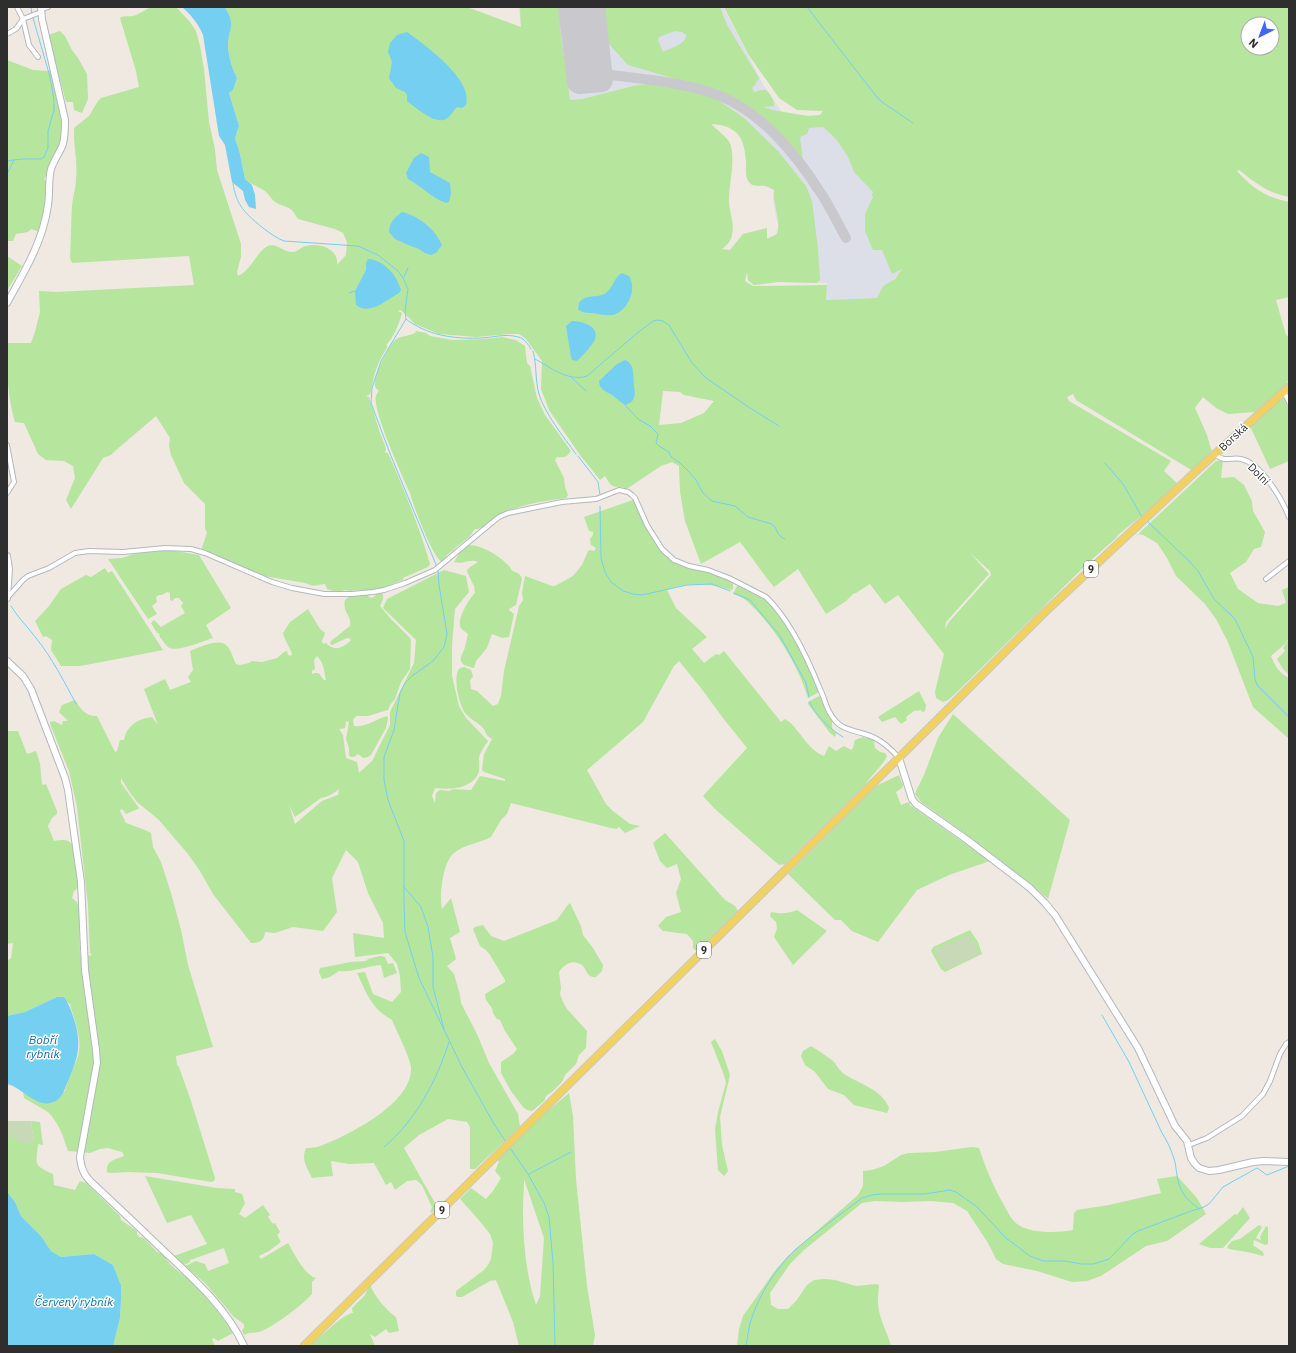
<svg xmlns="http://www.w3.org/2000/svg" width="1296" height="1353" viewBox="0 0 1296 1353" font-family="'IBM Plex Sans',sans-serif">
<rect width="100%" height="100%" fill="#efe9e1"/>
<path fill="#dcdee8" d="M 519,7 L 723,7 L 764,86 L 782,112 L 895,145 L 902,268 L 900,272 L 891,282 L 883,286 L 877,298 L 826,300 L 827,283 L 778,282 L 754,285 L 750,282 L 748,280 L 766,239 L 777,234 L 779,225 L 776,217 L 773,199 L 774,190 L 765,186 L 738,133 L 690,102 L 568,101 L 521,27 Z"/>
<g fill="#b6e59e" fill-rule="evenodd">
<path d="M 151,7 L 176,7 L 190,22 L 196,31 L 200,46 L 204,69 L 209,122 L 215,149 L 217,170 L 241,244 L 241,257 L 237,272 L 238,276 C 251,270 255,255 266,247 C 275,241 283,252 292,252 C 298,252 301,247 306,246 C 320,242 339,249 337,265 L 346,255 L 347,242 L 343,233 L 335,229 L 298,219 C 289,204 290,210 277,203 C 272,201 270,195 266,192 C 260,187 252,185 245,179 L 240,154 L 235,138 L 239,126 L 229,93 L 233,90 L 237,78 C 232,68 229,59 228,47 C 228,29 236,26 225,7 L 467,7 L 521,27 L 520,7 L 559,7 L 561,37 L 570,100 L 583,99 L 637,85 L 653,84 L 664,80 L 718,100 L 744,118 L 778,151 L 806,186 L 812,201 L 818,249 L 820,280 L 817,283 L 778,282 L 754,285 L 748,280 L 747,272 L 745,281 L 753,286 L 827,285 L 826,300 L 877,298 L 883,286 L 895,279 L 902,269 L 892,274 L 882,250 L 873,250 L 865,231 L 865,214 L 873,197 L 872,195 L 873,192 L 854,172 L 848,157 L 839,143 L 834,137 L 823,127 L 809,128 L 807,134 L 800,137 L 803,161 L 801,164 L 799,165 L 791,158 L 767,131 L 740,108 L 715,92 L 669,77 L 628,65 L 608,43 L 603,7 L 720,7 L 727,25 L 759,78 L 755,85 L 752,88 L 754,92 L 761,90 L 766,90 C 770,94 774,99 774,106 L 764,107 L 772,110 L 808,116 L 820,115 L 823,111 L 797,110 L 779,98 L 748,54 L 724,7 L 1289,7 L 1289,197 C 1266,192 1257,184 1239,170 L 1237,171 C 1252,188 1267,198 1289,202 L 1289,297 L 1276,300 L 1286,335 L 1289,337 L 1289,375 L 1287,384 L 1255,412 L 1228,414 L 1216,408 L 1203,397 L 1195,408 L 1207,435 L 1212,452 L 1193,471 L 1076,400 L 1073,394 L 1067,397 L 1069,401 L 1171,461 L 1164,471 L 1178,484 L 1150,509 L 1119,534 L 1116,538 L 1088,563 L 955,694 L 948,700 L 943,702 L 936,698 L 935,692 L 944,654 L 898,595 L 885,604 L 870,584 L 856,593 L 853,594 L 846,601 L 826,614 L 798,569 L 774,587 C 762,573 752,557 740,542 L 701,564 L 685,521 L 680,492 L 679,466 L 672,462 L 661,466 L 625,490 L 623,487 C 611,487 611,486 605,476 L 600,480 L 580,455 L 549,410 L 541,389 L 542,361 L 526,339 L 519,334 L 510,334 L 476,337 L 439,334 L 415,324 L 401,310 L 398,311 L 402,313 C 399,324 394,337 386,345 L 387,345 L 387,348 C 377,363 374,374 371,392 L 369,395 L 366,396 L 369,397 L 380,433 L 385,445 L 386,449 L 385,453 L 388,453 C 404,489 419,526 430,564 L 428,567 L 403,578 L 403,580 L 392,584 L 391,582 L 392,585 L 387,588 L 372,591 L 358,590 L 350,591 L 346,590 L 336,592 L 327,589 L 325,584 L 313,586 L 305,583 L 264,576 L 201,550 L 207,533 L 205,528 L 205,504 L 184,483 L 171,455 L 169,446 L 170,438 L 156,416 L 115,451 L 111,455 L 103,458 L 71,509 L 66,500 L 75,478 L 73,466 L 64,461 L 46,460 L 38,454 L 24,423 L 15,422 C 7,396 7,370 7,343 L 31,343 L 35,332 L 40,312 L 39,291 L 56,292 L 194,285 L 189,256 L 72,263 L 70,258 C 71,241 71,223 72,206 C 73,196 76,187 76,178 C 78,161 73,145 74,128 L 89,116 L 98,101 L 101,98 L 139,87 L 136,71 L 120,18 C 125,15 128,17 133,16 C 140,14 144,10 151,7 ZM 1248,24 L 1272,24 L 1272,48 L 1248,48 ZM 675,31 L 682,32 L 686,35 C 687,44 671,48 663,52 L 658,40 L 659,37 ZM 712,124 C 739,126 745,139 746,164 C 746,170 745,177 749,182 C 753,188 760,185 766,186 C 769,187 772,189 774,190 C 773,205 781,219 777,234 L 767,239 L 767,228 L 743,234 L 730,250 L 722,249 C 727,245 731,241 732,235 C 735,223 729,212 729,201 C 729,182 735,165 731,146 C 729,138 718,131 713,126 ZM 663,391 L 680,392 L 684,395 L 714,401 L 704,413 L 681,423 L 659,425 ZM 970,553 L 990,571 L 991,575 L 949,622 L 945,629 L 946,622 L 989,574 Z"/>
<path d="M 60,31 L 65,36 L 72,50 L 78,58 L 87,74 L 88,99 L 82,113 L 74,110 L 73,102 L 66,102 L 48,35 Z"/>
<path d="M 7,60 L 33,70 L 50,71 L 55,87 L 63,130 L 60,143 L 44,180 L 46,181 L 47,182 C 46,201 45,214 39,232 L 31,229 L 28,232 L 16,234 L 13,241 L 7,241 Z"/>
<path d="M 7,256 L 22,266 L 8,289 L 7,296 Z"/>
<path d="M 416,331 L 426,333 L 430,336 L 452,340 L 484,339 L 502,337 L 516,340 L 525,346 L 527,363 L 530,366 L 537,398 L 545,415 L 571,451 C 567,457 564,458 557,457 L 555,460 L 564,478 L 565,487 L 568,495 L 566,498 C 545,501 524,504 504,512 C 495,517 485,530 475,529 L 469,537 L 447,555 L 442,562 C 433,557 417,514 413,503 C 411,497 411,494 408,489 C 401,473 372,409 376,396 C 376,395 378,392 379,391 C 377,389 375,388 375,386 C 373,377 388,347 395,340 C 399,336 410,336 415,333 Z"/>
<path d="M 1283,396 L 1289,408 L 1289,461 L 1270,469 L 1250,426 Z"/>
<path d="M 1216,461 L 1223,461 L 1221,478 L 1234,477 L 1244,485 L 1252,501 L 1253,511 L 1265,532 L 1261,547 L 1254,549 L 1246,562 L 1230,573 L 1238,589 L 1258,603 L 1278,606 L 1286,603 L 1282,590 L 1289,587 L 1289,638 L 1285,644 L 1271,656 C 1275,666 1279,673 1289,678 L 1289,739 L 1253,707 L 1227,640 L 1216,619 L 1205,604 L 1176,576 L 1167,558 L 1157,543 L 1143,535 L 1139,534 L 1135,537 Z"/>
<path d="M 633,500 C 641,518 661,555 679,564 L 730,579 L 733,583 L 733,589 L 731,590 C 710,583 688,582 667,590 L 676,608 L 707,637 L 692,649 L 704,663 L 716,654 L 719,655 L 724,651 L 781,722 L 785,719 C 799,727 806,749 824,756 L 829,746 L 836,751 L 844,746 L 851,750 L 853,748 L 855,740 L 863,737 L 866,738 L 872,738 L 874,741 L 875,748 L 880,752 L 885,753 L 887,756 C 882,767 872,774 866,784 L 785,864 L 779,865 L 715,809 L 703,796 L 747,748 L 723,718 L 701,688 L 679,661 L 674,666 L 643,722 L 587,770 L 606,804 L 613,811 L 630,824 L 640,826 L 625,833 L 619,827 L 617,829 L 611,828 L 511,803 L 507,814 L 501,820 L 491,837 C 480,843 465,844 454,853 C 443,861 439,896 442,909 L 451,898 L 460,932 L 450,938 L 456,959 L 447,966 L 454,974 L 460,995 L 461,1003 L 477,1034 L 489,1063 L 518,1114 L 520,1127 L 475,1169 L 470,1169 L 470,1127 L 467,1122 L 448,1119 L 419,1135 L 404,1148 L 435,1203 L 439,1203 L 439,1208 L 430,1213 L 432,1207 L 431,1205 L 422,1185 L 416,1180 L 407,1181 L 395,1190 L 391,1182 L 386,1185 L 374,1163 L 349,1164 L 331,1161 L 333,1176 L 312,1178 C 307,1167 301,1160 306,1148 C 317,1149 327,1143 337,1139 C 362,1127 412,1100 411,1068 C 411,1059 396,1030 392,1020 C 371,1008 367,994 357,973 L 365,972 L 373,994 L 392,1002 L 401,992 L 400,976 L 397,964 L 388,953 L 355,957 L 353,933 L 384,938 L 383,923 L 368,893 L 358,862 L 346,850 L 332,878 L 337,912 L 323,931 L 293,927 L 275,933 L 265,932 C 264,941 260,943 251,943 L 213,894 L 200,871 L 188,854 L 158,819 L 137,802 L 128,790 L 121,778 L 121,783 L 139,808 L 138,809 L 126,814 L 123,810 L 121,809 L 120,811 L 126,823 L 145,830 L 151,833 L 153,847 L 161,862 L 171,893 L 181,930 L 188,965 L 213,1047 L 176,1056 L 177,1065 L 179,1067 L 191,1101 L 215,1178 L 214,1181 L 211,1182 L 157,1173 L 128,1172 L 109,1173 L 107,1172 C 106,1161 113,1160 122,1157 L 124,1155 L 122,1152 L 108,1148 L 100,1149 L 90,1153 L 68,1151 C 63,1136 59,1123 48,1112 L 24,1098 L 23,1092 L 35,1100 L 65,1091 C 68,1079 74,1068 78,1056 C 83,1039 74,1020 70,1004 L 57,997 L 25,1012 L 7,1016 L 7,961 L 11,958 L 13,943 L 7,944 L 7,731 L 18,731 L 27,754 L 36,751 L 40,763 L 42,784 L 43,785 L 46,784 L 57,811 L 57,814 L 52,818 L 48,826 L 54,841 C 62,840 69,838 74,847 L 78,888 L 74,891 L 72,898 L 77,902 L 79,908 L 80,954 L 81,958 L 92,955 L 90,953 L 88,906 L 77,807 L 69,771 L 50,724 L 50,722 L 54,721 L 62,725 L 63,721 L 68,721 L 59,712 L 62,705 L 75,700 C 80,708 86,717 97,716 L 115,752 L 117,751 L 120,740 L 124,740 C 127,725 138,719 152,717 L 158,725 L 144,689 L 165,679 L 170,690 L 191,682 L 188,677 L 193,670 L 190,651 C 198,648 221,636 228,647 C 232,652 233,659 236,664 L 240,665 L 249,663 L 252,661 L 262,662 L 277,658 L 284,652 L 287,651 L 288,655 L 291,656 L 292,654 C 290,647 285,641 283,633 L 290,622 L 308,609 L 320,629 L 325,633 L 322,641 L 323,644 L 326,643 C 334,652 344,648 351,640 L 349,638 L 347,638 L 332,645 L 330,644 L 331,641 C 338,636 343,631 350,626 C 352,615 342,613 345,600 L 350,596 L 367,594 L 369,597 L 372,598 L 375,596 L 376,594 L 382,593 C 385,597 382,601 380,606 L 391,619 L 410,638 L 411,642 L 410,669 L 401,682 L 395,699 L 390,705 L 388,710 L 368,716 L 356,716 L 353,720 L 354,726 C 365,728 376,719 387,716 L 388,718 L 386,728 L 371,755 L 368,757 L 363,758 L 358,754 L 354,757 L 351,757 L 349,755 L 349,748 L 346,739 L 349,722 L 346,721 L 345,728 L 339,729 L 343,735 L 346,758 L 357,762 L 359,773 L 372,761 L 390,725 L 390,712 L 414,663 L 416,640 L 383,608 L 387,599 L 444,570 L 466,576 L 469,592 L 455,609 L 452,646 L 452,676 L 459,706 L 466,718 L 488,741 C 485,746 480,752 479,758 C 479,763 480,770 478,774 C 471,789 449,790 435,788 L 432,796 L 435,803 L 436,793 L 440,790 L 449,791 L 453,789 L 471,790 L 480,776 L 505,781 L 505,779 L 484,772 L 482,770 L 484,754 L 492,739 C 483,734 487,731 482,727 C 477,722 470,719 465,713 C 459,705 452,675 460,668 L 464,667 L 471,670 L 473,676 L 470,681 L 471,689 L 477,691 L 493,706 L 498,704 L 501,696 L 504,671 L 519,606 L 522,602 L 523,599 L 522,593 L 525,576 L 552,586 L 555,586 L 573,576 L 582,565 L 588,551 L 590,550 L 594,551 L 596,548 L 591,545 L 590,539 L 593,535 L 593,532 L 589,531 L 584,517 ZM 317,656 C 324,663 324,670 326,680 L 324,680 C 319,675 321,671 312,674 L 312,671 L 315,669 L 314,660 ZM 339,789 L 338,795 L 322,801 L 295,824 L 289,805 L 295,817 L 321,798 C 328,797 334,793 339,789 Z"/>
<path d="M 467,545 C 481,544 500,556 509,566 C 511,568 510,569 513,571 C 517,573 520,573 522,579 L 516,605 L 509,609 L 509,610 L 514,614 L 509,637 L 502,638 L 492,634 L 487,648 L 476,661 L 474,668 L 473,668 L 464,665 C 457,658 463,655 465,647 C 466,643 467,638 468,634 C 466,632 462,630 461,628 C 456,620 469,599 475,593 L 474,586 L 468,574 L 467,570 L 470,567 L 478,562 C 470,558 463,565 454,562 L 461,551 Z"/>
<path d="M 170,550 L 199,555 L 231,608 L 206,625 L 213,638 C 203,641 178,652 170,648 C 167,647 165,644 163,641 C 161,638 159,637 159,633 L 157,633 L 151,623 L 154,620 L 161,627 L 185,613 L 181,606 L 183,603 L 179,598 L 175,598 L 172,601 L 170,600 L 170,593 L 167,592 L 162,595 L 159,595 L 156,597 L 157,602 L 152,606 L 157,614 L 148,619 L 108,559 L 122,558 L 134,554 Z"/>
<path d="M 105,568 L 108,573 L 112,571 L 163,650 L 107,661 L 80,666 L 61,666 L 51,650 L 52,640 L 46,636 L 43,637 L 35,621 L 49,606 L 61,589 L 86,575 L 91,577 Z"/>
<path d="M 737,586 L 740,586 C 749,590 760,593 768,600 C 775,607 780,617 786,626 C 799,647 810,669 819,692 L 808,698 C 798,664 773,625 747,601 C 744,598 738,596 733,594 Z"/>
<path d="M 1289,639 L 1289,675 L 1283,669 L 1277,659 L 1285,651 L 1283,648 Z"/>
<path d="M 919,691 L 926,705 L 925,711 L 922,712 L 921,710 L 914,711 L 906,717 L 907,720 L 901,724 L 895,717 L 882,722 L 878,717 Z"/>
<path d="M 819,696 L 821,697 L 826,712 L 832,720 L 832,728 L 836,733 L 835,737 L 830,733 L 808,704 L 808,702 Z"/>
<path d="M 953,714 L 1070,820 L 1048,899 L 1032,885 L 964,833 L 921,802 L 915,794 L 917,789 L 924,775 L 938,738 Z"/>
<path d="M 899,775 L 903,785 L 902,788 L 896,792 L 901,805 L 909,802 L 910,805 L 990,861 L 949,875 L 917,890 L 878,942 L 852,931 L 841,920 L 835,920 L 788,874 L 876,786 Z"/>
<path d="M 665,833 L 725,900 L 735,906 L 738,911 L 697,952 L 693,948 L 693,941 L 687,934 L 663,931 L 658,926 L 666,917 L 681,912 L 676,893 L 681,879 L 677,864 L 667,868 L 660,861 L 653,843 Z"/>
<path d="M 570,903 L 581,926 L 583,935 L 593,948 L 603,965 L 602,971 L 596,977 C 594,977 592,977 590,976 C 587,974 586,969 583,966 C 574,958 564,964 559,972 L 561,988 L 560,994 L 563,1002 L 567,1009 L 587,1031 L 586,1048 L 579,1055 L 576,1064 L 565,1075 L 562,1082 L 553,1091 L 546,1096 L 544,1101 L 532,1111 L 527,1110 L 523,1107 L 511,1091 L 501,1073 L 501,1062 L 513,1054 L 517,1049 L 505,1031 L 500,1020 L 497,1019 L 493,1013 L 492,1008 L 486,1000 L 485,994 L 505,982 L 505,980 L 490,955 L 486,950 L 480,946 L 473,929 L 475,927 L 483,925 L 491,936 L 504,941 L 557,920 L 567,906 Z"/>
<path d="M 797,910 L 827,931 L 793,965 L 774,937 L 777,928 L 776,922 L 770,916 L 771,912 C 781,914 787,914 797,910 Z"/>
<path d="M 970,930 L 978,942 L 982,954 L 945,972 L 941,969 L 931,951 L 933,947 Z"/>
<path d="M 380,956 L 385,957 L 388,964 L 393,963 L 397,973 L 384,978 L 381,965 C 367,966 350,973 339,971 L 330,977 L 322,979 L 319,972 L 320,968 L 351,962 L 366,961 L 368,959 Z"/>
<path d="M 715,1039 L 722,1051 L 730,1075 L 720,1117 L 722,1145 L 728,1171 L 724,1176 L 718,1170 L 715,1129 L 718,1112 L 726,1083 L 724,1075 L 711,1042 Z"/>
<path d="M 811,1046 C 819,1051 827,1056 834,1062 C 837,1066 840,1071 844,1074 C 859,1084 882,1089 889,1108 L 887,1113 L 854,1105 L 844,1095 L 828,1089 L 815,1072 L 805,1065 L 801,1056 L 803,1051 Z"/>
<path d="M 569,1093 L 573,1116 L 576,1179 L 587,1286 L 595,1335 L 593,1346 L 519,1346 L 513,1322 L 496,1280 L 490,1281 L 462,1297 L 457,1297 L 456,1295 L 456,1291 L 484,1270 L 488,1265 L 491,1259 L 493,1243 L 490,1234 L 478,1219 L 460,1199 L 471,1188 L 486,1199 L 493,1191 L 501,1178 L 495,1171 L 499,1162 L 497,1160 L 545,1113 ZM 524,1179 L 544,1238 L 540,1296 L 536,1305 C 526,1275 523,1242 523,1210 C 523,1199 524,1190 524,1179 Z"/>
<path d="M 31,1121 L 40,1122 L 43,1145 L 38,1144 C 36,1166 33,1165 53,1174 L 54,1185 L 75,1190 L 80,1181 L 86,1183 L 120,1216 L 121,1220 L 137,1231 L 137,1234 L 139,1237 L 144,1238 L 157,1252 C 163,1253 166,1259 170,1264 C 176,1270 183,1274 189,1280 C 206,1296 221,1314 233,1333 L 218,1341 L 214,1338 L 212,1339 L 215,1346 L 113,1346 L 120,1318 L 121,1300 L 121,1285 L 113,1265 L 94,1254 L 61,1257 L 51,1251 L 41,1236 L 21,1216 L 15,1202 L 7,1192 L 7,1137 L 14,1137 L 34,1142 Z"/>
<path d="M 972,1147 L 979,1148 C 986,1169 994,1188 1005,1207 C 1008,1212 1011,1219 1016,1223 C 1027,1234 1059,1233 1073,1230 L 1074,1213 L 1077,1210 L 1109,1205 L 1161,1193 L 1157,1179 L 1177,1176 L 1197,1198 L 1206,1214 L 1167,1241 L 1146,1246 L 1101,1276 L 1087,1281 L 1072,1282 L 1037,1271 L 1003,1264 L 996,1259 L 988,1243 L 967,1211 L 953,1203 L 931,1201 L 903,1202 L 875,1201 L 862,1203 L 804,1250 L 790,1264 L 770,1293 L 771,1305 L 778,1309 L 788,1309 L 796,1301 L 807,1285 L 814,1280 L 824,1279 L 835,1280 L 856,1286 L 876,1284 L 879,1285 C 878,1295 877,1305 880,1315 C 883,1326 888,1335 891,1346 L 737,1346 L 739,1329 L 743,1316 L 774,1272 L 787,1257 L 858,1195 L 863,1186 L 863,1171 L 872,1170 L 884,1166 L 901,1155 L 909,1153 L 935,1152 Z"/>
<path d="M 145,1176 L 217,1188 L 235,1189 L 235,1192 L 242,1194 L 245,1203 L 239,1214 L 245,1218 L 263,1205 L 270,1215 L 268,1217 L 273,1224 L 275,1223 L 280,1232 L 277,1235 L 281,1242 L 269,1251 L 259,1256 L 261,1259 L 288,1243 C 294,1253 304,1275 316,1278 L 312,1282 L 312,1294 C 301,1306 277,1324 262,1331 C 255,1334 251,1331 244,1335 L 242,1330 L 244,1328 L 244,1324 L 234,1317 L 205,1283 L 185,1266 L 196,1261 L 205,1264 L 208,1271 L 229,1263 L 224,1248 L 190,1260 L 190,1262 L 184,1265 L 174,1256 L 207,1244 L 191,1215 L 167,1223 Z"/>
<path d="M 1243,1207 L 1250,1218 L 1223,1248 L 1210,1248 L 1199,1244 L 1235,1214 L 1237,1215 Z"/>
<path d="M 1259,1225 L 1262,1227 L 1256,1238 L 1261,1240 L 1260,1237 L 1266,1226 L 1268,1227 L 1268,1244 L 1265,1245 L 1254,1240 L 1253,1245 L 1263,1252 L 1264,1255 L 1263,1256 L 1252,1253 L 1229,1249 L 1227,1247 L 1232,1241 L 1240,1239 Z"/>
<path d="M 369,1286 L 371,1287 C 376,1298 386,1310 396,1317 L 399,1331 L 389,1333 L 386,1329 L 375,1337 L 370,1334 L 375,1346 L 310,1346 C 318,1339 344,1313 353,1313 L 352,1308 L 365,1295 Z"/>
</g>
<g fill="#c8d9b8">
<path d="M 969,935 L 980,954 L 945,970 L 934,950 Z"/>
<path d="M 7,1121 L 31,1121 L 34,1142 L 22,1144 L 14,1137 L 7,1137 Z"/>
</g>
<g fill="#75cff0">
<path d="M 182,7 L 225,7 C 237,28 228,27 228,47 C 229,59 232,68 237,78 L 233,90 L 229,93 L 239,126 L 235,138 L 240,154 L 245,179 L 252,185 L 255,195 L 256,209 L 249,207 L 245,200 L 243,191 L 232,182 L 225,145 L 219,136 L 203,35 C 198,23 191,15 182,7 Z"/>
<path d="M 407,32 C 425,45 474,80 466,105 L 462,108 L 457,107 C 453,111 450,117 446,119 C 435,125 415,107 407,101 L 407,95 L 405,92 L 396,88 L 389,78 L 392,62 L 388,52 L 390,43 L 397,35 Z"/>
<path d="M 421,153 L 429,157 L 430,172 L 450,183 L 451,193 L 449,202 L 446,203 C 432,198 421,186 408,179 L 406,173 L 414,158 Z"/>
<path d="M 402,212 C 419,216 435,229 442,245 L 436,253 L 431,255 L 425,253 L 419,249 L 408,245 L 395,239 L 389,232 C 390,222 394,218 402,212 Z"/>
<path d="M 368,259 C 384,260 397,275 401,290 L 399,293 C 386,300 370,316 356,305 L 355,291 L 366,270 L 366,263 Z"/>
<path d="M 622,273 L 629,276 C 637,288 629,308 616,314 C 609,317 600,314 593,313 C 588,313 582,313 578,309 L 579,303 C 586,293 597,299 606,293 C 613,288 614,277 622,273 Z"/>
<path d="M 572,321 C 581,321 600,326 595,339 C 594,343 581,358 577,361 L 572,360 L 571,357 L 566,326 Z"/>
<path d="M 625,360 C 635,364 633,375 634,385 C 634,389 636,393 634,397 C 633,402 629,404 625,405 C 620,402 616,398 612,395 C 606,391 599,390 599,381 L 617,364 Z"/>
<path d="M 57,997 L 64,997 C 69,1004 71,1010 74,1019 C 83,1047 77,1060 66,1086 C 63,1094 60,1101 50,1103 C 36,1107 21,1087 7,1084 L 7,1016 L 25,1012 Z"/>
<path d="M 7,1192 L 15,1202 L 21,1216 L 41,1236 L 51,1251 L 61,1257 L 94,1254 L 113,1265 L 121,1285 L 121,1300 L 120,1318 L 113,1346 L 7,1346 Z"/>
</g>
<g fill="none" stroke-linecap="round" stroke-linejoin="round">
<g stroke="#75cff0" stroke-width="1">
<path d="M 31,7 L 32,15"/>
<path d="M 807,7 L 876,96 L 882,102 L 913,123"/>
<path d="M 7,161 L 22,159 L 41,159 L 44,157 L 48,148 L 48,131 L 54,110 L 54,100 L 50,77 L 33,18"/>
<path d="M 7,174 L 14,160"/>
<path d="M 233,183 C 236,206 246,214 263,228 C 270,233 276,238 284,241 L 358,246 L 378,255 L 398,271 L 403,278 L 408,289 L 405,311 L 406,319 L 381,361 L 372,388 L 371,403 L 391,456 L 437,567"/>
<path d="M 404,277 L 408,268"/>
<path d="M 349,293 L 355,291"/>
<path d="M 406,319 C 427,335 452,339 479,338 C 492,338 505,333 518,337 C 524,338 528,344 531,349"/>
<path d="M 533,351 C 537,365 535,380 539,394 C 544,412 564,438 576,454"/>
<path d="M 535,359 C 552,368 568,382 587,376 L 636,334 L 653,321 L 658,320 L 663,321 L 669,325 L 692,363 L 706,378 L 747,406 L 779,426"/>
<path d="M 572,378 L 586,391"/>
<path d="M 625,405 L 638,419 L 650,426 L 658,434 L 656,443 L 659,446 L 669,452 L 671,457 L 680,463 L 690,473 L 696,480 L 703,493 L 712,501 L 735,506 L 748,517 L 772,524 C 779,530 775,535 785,539"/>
<path d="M 578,456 L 598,482 L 600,495"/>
<path d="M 1105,463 L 1123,484 L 1142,517"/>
<path d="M 600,506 L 601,558 L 605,572 L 611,582 L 623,591 L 633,594 L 642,595 L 687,585 L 712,584 L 730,591"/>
<path d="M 1147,521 L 1190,562 L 1198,571 L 1214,599 L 1235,619 L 1253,657 L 1255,679 L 1257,685 L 1289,717"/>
<path d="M 438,570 L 439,585 L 447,634 L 444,647 L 433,661 L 412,676 L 405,683 L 400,693 L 394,730 L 384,757 L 384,780 L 388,800 L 404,841 L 404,904 L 405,932 L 419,978 L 462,1067 L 494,1124 L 506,1142"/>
<path d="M 734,593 L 750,600 L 780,636 L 806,683 L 809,697"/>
<path d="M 11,606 C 18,618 28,627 36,638 C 52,658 64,681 76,704"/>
<path d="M 810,702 C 814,714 832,731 843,737"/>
<path d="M 404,887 L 421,907 L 428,927 L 433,957 L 433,987 L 444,1029"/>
<path d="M 1102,1015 L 1129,1062 L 1162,1133 C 1168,1142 1172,1152 1175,1162 C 1177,1173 1177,1184 1183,1193 C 1187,1200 1193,1204 1199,1209"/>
<path d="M 384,1147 C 416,1120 436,1082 449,1042"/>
<path d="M 510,1148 L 528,1174 L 544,1203 L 549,1217 L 553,1263 L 555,1346"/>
<path d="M 529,1174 L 571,1152"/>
<path d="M 746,1346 C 747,1340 748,1334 749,1328 C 755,1301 776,1267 796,1249 C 817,1231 840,1215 862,1198 L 872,1195 L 881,1194 L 924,1194 L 950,1190 L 956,1192 L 976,1206 L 1006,1238 L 1030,1256 L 1043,1261 L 1065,1261 L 1082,1264 L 1094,1264 L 1109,1259 L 1133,1234 L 1138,1231 L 1191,1211 L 1204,1207 L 1209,1204 L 1223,1187 L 1257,1168 L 1267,1175 L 1289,1166"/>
</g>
<path stroke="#c9c8cc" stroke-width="10" d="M 589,72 C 629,78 671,80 709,92 C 760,108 797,155 824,198 C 832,211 838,224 846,238"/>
<path stroke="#c9c8cc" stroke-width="24" d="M 570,7 L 579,82 L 601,80 L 593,7"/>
<g stroke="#b4b7c1" stroke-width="6">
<g id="street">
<path d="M 17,7 L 23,19 L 29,45 L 38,57"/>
<path d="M 41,9 L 48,7"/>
<path d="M 7,34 L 16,29 L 23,19 L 41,12"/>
<path d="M 1284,392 L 1289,402"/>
<path d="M 7,445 L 14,482 L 7,493"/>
<path d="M 1215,454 C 1224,463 1230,457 1241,459 C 1261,463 1282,499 1289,517"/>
<path d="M 1266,579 L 1289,561"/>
<path d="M 7,598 L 23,580 L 28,576 L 49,568 L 75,553 L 89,551 L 123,552 L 165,548 L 191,549 L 205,553 L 272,582 L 292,588 L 324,594 L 352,594 L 373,592 L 384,590 L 405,583 L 435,570 L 483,530 L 499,517 L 508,513 L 562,502 L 596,499 L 619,490 L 628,492 L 632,495 L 635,498 L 647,525 L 662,549 L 674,560 L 689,566 L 708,570 L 729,578 L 766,597 C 789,619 808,659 820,689 C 825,699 826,710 834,719 C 843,732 862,731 875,738 C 885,743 892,750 899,758"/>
<path d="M 1189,1145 L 1207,1138 L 1242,1116 L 1263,1094 L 1270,1081 L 1280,1054 L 1286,1044 L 1289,1042"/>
</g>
</g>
<g stroke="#b4b7c1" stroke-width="8">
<g id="secondary">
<path d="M 7,303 C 24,272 43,242 48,205 C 50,193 48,181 51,169 C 54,160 60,152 63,144 C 65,136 65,128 65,120 L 42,19 L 41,7"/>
<path d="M 7,556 L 9,569 L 7,598"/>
<path d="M 7,661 L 23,676 L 31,689 L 65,778 L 68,790 L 81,882 L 85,970 L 96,1050 L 97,1063 L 80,1157 C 81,1167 83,1174 91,1182 C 116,1205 141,1229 166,1253 C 196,1281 227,1309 244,1346"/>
<path d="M 899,758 L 912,799 L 916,804 L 966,839 L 1030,888 L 1045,903 L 1055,915 L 1138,1048 L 1175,1126 L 1187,1141 L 1191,1158 L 1195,1164 L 1199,1168 L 1209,1171 L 1219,1170 L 1253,1162 L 1264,1161 L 1289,1162"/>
</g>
</g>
<g stroke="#c9c9c9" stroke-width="9">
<path id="primary" d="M 304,1346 L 937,720 L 1043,614 L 1194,473 L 1289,387"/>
</g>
<use href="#street" stroke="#fff" stroke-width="4"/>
<use href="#secondary" stroke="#fff" stroke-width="6"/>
<use href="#primary" stroke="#f2d163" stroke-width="7"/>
</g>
<g text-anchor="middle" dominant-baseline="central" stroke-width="3" stroke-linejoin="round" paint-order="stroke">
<g fill="#fff" stroke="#6d6d6d" stroke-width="1">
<rect x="1084" y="561" width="14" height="16" rx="3"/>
<rect x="697" y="942" width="14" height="16" rx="3"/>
<rect x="435" y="1202" width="14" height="16" rx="3"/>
</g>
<g font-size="10" font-weight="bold" fill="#2e2e2e">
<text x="1091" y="569">9</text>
<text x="704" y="950">9</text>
<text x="442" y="1210">9</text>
</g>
<g font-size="11" fill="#2e2e2e" stroke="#fff">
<text transform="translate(1233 437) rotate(-43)">Borská</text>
<text transform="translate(1259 474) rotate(45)">Dolní</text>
</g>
<g font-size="12" font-style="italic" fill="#0d6fa3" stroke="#fff">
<text x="43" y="1039">Bobří<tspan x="43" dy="14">rybník</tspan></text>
<text x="74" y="1301">Červený rybník</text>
</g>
</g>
<rect width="1296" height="1353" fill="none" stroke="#2e2e2e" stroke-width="16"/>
<g transform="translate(1260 36) rotate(222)"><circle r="19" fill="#ffffff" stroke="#ababab"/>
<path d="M0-3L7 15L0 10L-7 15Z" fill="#4264fb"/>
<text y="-6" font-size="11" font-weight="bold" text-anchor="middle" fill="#2e2e2e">N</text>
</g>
</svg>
